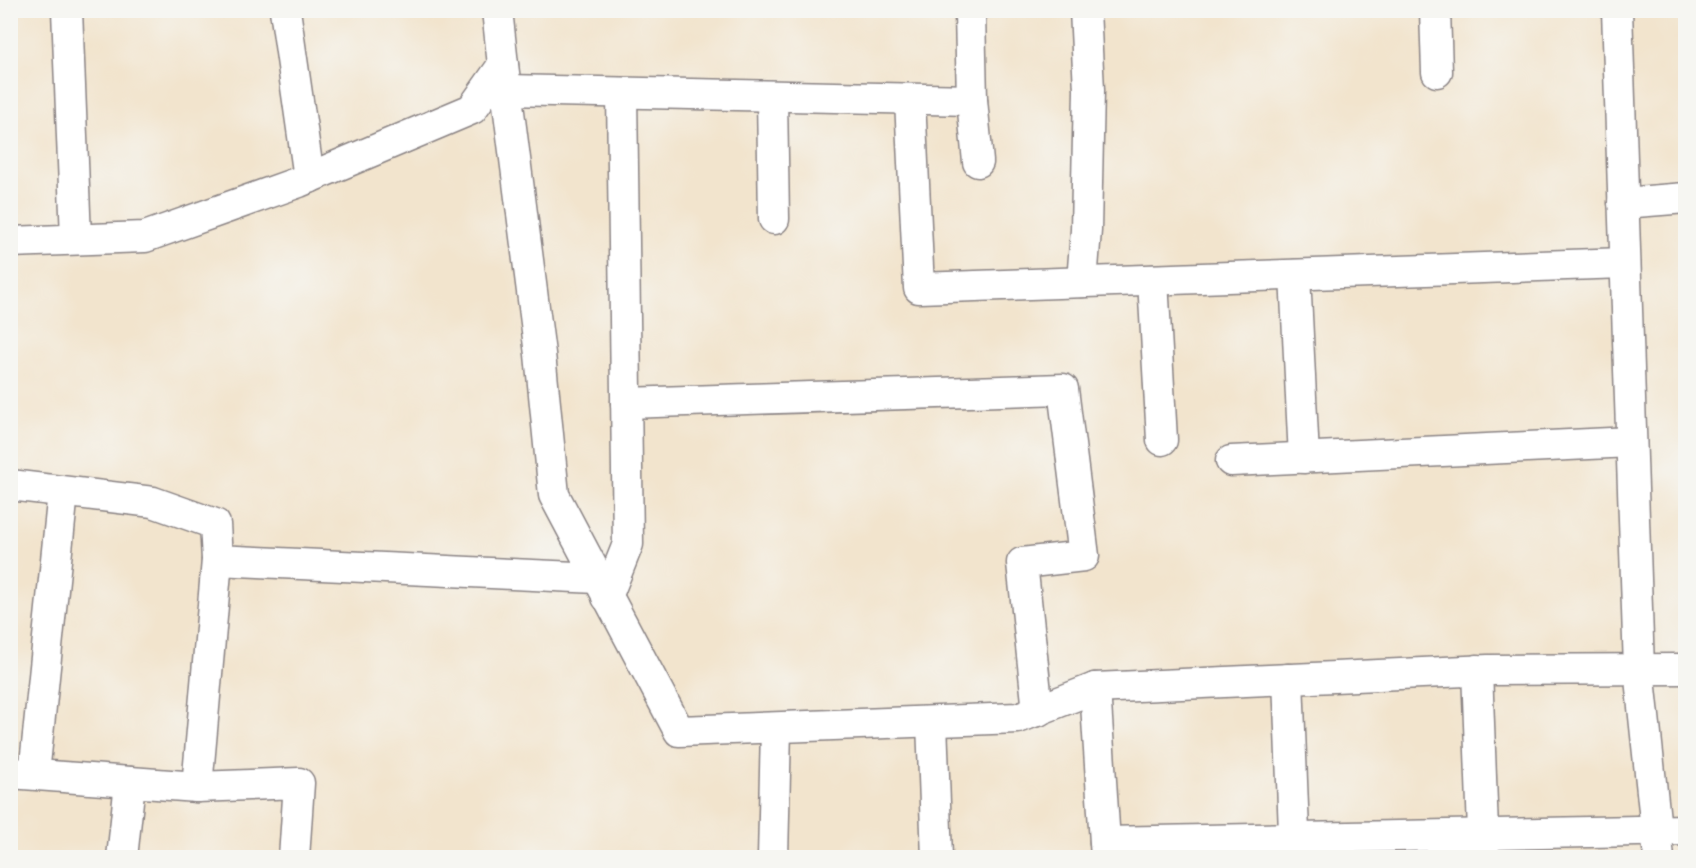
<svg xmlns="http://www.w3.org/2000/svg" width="1696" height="868" viewBox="0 0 1696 868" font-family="'Libre Bodoni',serif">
<rect width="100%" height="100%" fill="#f6f6f2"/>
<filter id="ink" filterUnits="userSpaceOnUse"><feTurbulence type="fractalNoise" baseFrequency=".0167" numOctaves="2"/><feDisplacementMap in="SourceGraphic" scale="12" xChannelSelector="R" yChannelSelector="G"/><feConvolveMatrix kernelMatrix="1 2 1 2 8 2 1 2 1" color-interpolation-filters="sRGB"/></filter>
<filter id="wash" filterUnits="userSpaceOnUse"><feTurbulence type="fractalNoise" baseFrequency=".008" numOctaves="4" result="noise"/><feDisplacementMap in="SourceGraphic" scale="24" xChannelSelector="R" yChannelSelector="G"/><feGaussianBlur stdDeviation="1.35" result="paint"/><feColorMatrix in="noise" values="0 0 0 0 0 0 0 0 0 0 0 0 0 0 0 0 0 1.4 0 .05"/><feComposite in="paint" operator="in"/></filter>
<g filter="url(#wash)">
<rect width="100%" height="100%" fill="#f2e4cd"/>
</g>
<g filter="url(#ink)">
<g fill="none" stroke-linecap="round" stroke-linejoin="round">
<g stroke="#8a8384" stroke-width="33">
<g id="street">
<path d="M 67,10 L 76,238"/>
<path d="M 285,10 L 309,178"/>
<path d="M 1435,10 L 1437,72"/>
<path d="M 1617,10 L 1639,669 L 1659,858"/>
<path d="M 503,65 L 540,354 L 554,495 L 679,731 L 1018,718 L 1095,688 L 1488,670 L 1686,669"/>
<path d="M 507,90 L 972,100 L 970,13"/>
<path d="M 772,97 L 774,219"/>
<path d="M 910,100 L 919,288 L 1625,263"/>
<path d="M 972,100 L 978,162"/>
<path d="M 1623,203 L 1686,198"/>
<path d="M 10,242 L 145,237 L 299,182 L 472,109 L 503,65 L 497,10"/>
<path d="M 1295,275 L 1304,458"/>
<path d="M 1153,280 L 1162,440"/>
<path d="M 1082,282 L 1086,230 L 1089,90 L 1085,10"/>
<path d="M 626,403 L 1063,389 L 1084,556 L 1022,563 L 1038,711"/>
<path d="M 1231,461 L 1631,442"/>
<path d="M 10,485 L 153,502 L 215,524 L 217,560 L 197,787"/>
<path d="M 217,560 L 597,578"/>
<path d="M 607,597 L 628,544 L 622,93"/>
<path d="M 1477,670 L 1484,858"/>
<path d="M 1288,679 L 1295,858"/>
<path d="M 1095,688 L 1106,858"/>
<path d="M 932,722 L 937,858"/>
<path d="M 10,773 L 197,787 L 299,783 L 294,858"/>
<path d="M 34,774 L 63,492"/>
<path d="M 1105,842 L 1686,830"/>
<path d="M 122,858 L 130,782"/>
<path d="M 773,858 L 776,728"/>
</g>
</g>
<use href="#street" stroke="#fff" stroke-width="30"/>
</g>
</g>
<rect width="1696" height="868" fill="none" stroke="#f6f6f2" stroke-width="36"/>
</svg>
